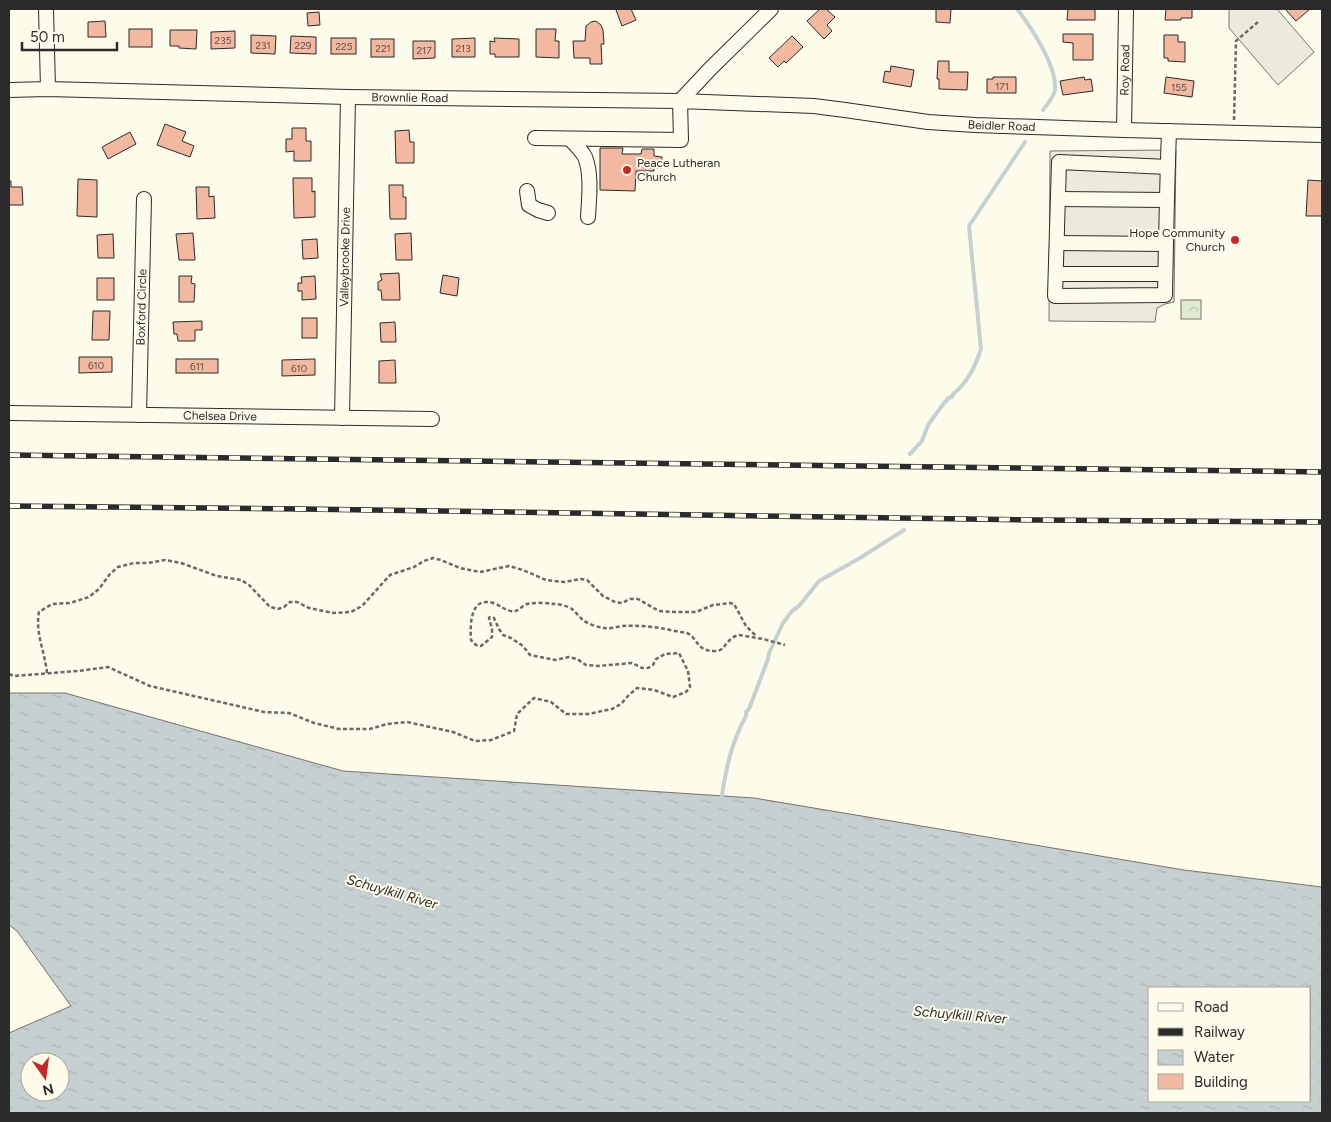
<svg xmlns="http://www.w3.org/2000/svg" width="1331" height="1122" viewBox="0 0 1331 1122" font-family="Figtree,sans-serif">
<defs>
<pattern id="park-crowns" width="20" height="18" patternUnits="userSpaceOnUse" patternTransform="scale(1.25)"><rect width="20" height="18" fill="#deebd1"/><path d="M2 6a3 3 0 1 1 6 0M12 15a3 3 0 1 1 6 0" fill="none" stroke="#bfcab4"/></pattern>
<pattern id="water-ripples" width="26" height="14" patternUnits="userSpaceOnUse" patternTransform="scale(1.25)"><rect width="26" height="14" fill="#c7d0d0"/><path d="M2 4q2-2 4 0t4 0M15 11q2-2 4 0t4 0" fill="none" stroke="#abb3b3"/></pattern>
</defs>
<rect width="100%" height="100%" fill="#fdfbea"/>
<rect fill="url(#park-crowns)" stroke="#74746e" x="1181" y="300" width="20" height="19"/>
<g fill="#eceadb" stroke="#74746e">
<path d="M 1229,9 L 1277,9 L 1314,52 L 1278,85 L 1229,28 Z"/>
<path d="M 1176,150 L 1174,302 L 1165,304 L 1157,308 L 1155,322 L 1049,321 L 1050,151 Z"/>
</g>
<path fill="url(#water-ripples)" stroke="#74746e" fill-rule="evenodd" d="M 9,693 L 65,693 L 343,771 L 754,798 L 1184,870 L 1322,887 L 1322,1113 L 9,1113 L 9,1033 L 71,1006 L 17,931 L 9,925 ZM 1150,988 L 1310,988 L 1310,1101 L 1150,1101 ZM 30,1062 L 60,1062 L 60,1092 L 30,1092 Z"/>
<g fill="none" stroke-linecap="round" stroke-linejoin="round">
<g stroke="#c7d0d0" stroke-width="4">
<path d="M 1017,9 C 1031,27 1057,66 1055,90 C 1054,96 1047,105 1043,110"/>
<path d="M 910,454 L 922,441 L 928,425 L 944,403 L 950,397 L 952,397 L 953,394 C 968,382 975,367 981,349 L 969,226 L 1025,142"/>
<path d="M 721,801 C 726,769 731,743 746,716 L 746,712 L 749,709 L 768,659 L 769,653 L 783,623 L 792,611 L 799,606 L 819,581 L 860,558 L 904,530"/>
</g>
</g>
<g fill="#f2b8a0" stroke="#2b2b2b">
<path d="M 619,9 L 631,9 L 636,20 L 622,26 L 616,10 Z"/>
<path d="M 820,9 L 826,9 L 835,17 L 827,25 L 832,31 L 824,39 L 807,21 Z"/>
<path d="M 936,9 L 951,9 L 950,23 L 936,22 Z"/>
<path d="M 1068,9 L 1095,9 L 1095,20 L 1067,20 Z"/>
<path d="M 1166,9 L 1192,9 L 1192,18 L 1181,18 L 1181,20 L 1165,20 Z"/>
<path d="M 1285,9 L 1310,9 L 1296,21 Z"/>
<path d="M 319,12 L 320,25 L 308,26 L 307,13 Z"/>
<path d="M 105,21 L 106,37 L 88,37 L 88,22 Z"/>
<path d="M 596,21 L 601,25 L 603,30 L 604,44 L 601,44 L 602,64 L 590,64 L 590,58 L 574,58 L 573,41 L 585,41 L 586,26 L 591,22 Z"/>
<rect x="129" y="29" width="23" height="18"/>
<path d="M 536,29 L 556,29 L 555,41 L 559,41 L 559,58 L 536,57 Z"/>
<path d="M 170,30 L 197,30 L 196,49 L 179,48 L 179,46 L 170,46 Z"/>
<path d="M 235,31 L 235,48 L 211,49 L 211,32 Z"/>
<path d="M 1063,34 L 1093,34 L 1093,60 L 1073,60 L 1073,43 L 1063,42 Z"/>
<path d="M 251,35 L 276,36 L 275,54 L 251,53 Z"/>
<path d="M 1164,35 L 1178,35 L 1178,42 L 1185,42 L 1185,62 L 1168,61 L 1168,58 L 1164,58 Z"/>
<path d="M 291,36 L 316,37 L 316,54 L 290,53 Z"/>
<path d="M 792,36 L 803,47 L 786,63 L 784,61 L 778,67 L 769,58 Z"/>
<rect x="331" y="38" width="25" height="16"/>
<path d="M 475,38 L 475,57 L 452,57 L 452,39 Z"/>
<path d="M 494,38 L 519,39 L 519,57 L 495,57 L 495,54 L 490,54 L 490,41 L 495,42 Z"/>
<rect x="371" y="39" width="23" height="18"/>
<path d="M 413,41 L 435,41 L 435,58 L 413,59 Z"/>
<path d="M 938,61 L 949,61 L 949,72 L 968,72 L 967,90 L 939,89 L 939,79 L 937,79 Z"/>
<path d="M 891,66 L 914,70 L 911,87 L 883,82 L 885,71 L 890,72 Z"/>
<path d="M 993,77 L 1016,77 L 1016,93 L 987,93 L 987,79 L 993,79 Z"/>
<path d="M 1084,77 L 1085,80 L 1091,79 L 1093,91 L 1063,95 L 1060,81 Z"/>
<path d="M 1166,77 L 1194,81 L 1192,97 L 1164,93 Z"/>
<path d="M 165,124 L 186,132 L 182,141 L 194,146 L 190,157 L 157,145 Z"/>
<path d="M 292,128 L 306,128 L 306,141 L 311,141 L 311,161 L 294,161 L 294,151 L 286,152 L 286,139 L 292,139 Z"/>
<path d="M 409,130 L 410,142 L 414,142 L 414,163 L 396,163 L 395,131 Z"/>
<path d="M 130,132 L 136,144 L 108,159 L 102,147 Z"/>
<path d="M 600,148 L 623,148 L 622,154 L 641,154 L 642,149 L 654,149 L 654,156 L 662,157 L 662,168 L 654,168 L 654,171 L 636,171 L 635,191 L 600,190 Z"/>
<path d="M 293,178 L 312,178 L 312,192 L 315,191 L 315,217 L 294,218 Z"/>
<path d="M 78,179 L 97,180 L 97,217 L 77,216 Z"/>
<path d="M 1308,180 L 1322,181 L 1322,216 L 1306,216 Z"/>
<path d="M 9,181 L 11,181 L 11,187 L 22,187 L 23,205 L 9,205 Z"/>
<path d="M 389,185 L 403,185 L 403,197 L 406,197 L 406,219 L 390,219 Z"/>
<path d="M 196,187 L 209,187 L 209,197 L 214,196 L 215,218 L 197,219 Z"/>
<path d="M 193,233 L 195,260 L 179,260 L 176,234 Z"/>
<path d="M 411,233 L 412,260 L 396,260 L 395,234 Z"/>
<path d="M 113,234 L 114,258 L 98,258 L 97,235 Z"/>
<path d="M 317,239 L 318,258 L 303,259 L 302,240 Z"/>
<path d="M 399,273 L 400,300 L 382,300 L 381,290 L 378,290 L 378,282 L 382,280 L 380,274 Z"/>
<path d="M 443,275 L 459,278 L 457,296 L 440,293 Z"/>
<path d="M 179,276 L 192,276 L 191,283 L 195,284 L 194,302 L 179,302 Z"/>
<path d="M 315,276 L 316,299 L 302,300 L 302,291 L 298,291 L 298,283 L 302,283 L 301,277 Z"/>
<rect x="97" y="278" width="17" height="22"/>
<path d="M 93,311 L 110,311 L 109,340 L 92,340 Z"/>
<rect x="302" y="318" width="15" height="20"/>
<path d="M 202,321 L 202,330 L 195,330 L 195,341 L 178,341 L 177,334 L 174,334 L 173,322 Z"/>
<path d="M 395,322 L 396,342 L 381,342 L 380,323 Z"/>
<path d="M 79,357 L 112,357 L 112,372 L 79,373 Z"/>
<rect x="176" y="359" width="42" height="14"/>
<path d="M 315,359 L 315,375 L 282,376 L 282,360 Z"/>
<path d="M 395,360 L 396,383 L 379,383 L 379,361 Z"/>
</g>
<g fill="none" stroke-linecap="round" stroke-linejoin="round">
<g stroke="#2b2b2b" stroke-width="16">
<g id="minor">
<path d="M 46,9 L 48,89"/>
<path id="s1" d="M 9,90 L 48,89 L 348,97 L 680,101 L 710,69 L 771,9"/>
<path id="s2" d="M 1124,130 L 1126,9"/>
<path id="s3" d="M 535,138 L 681,140 L 680,101 L 814,106 L 845,110 L 928,122 L 975,125 L 1124,130 L 1322,135"/>
<path d="M 570,139 C 575,144 582,151 585,157 C 592,174 589,199 588,217"/>
<path d="M 1168,167 L 1059,162 L 1055,296 L 1165,295 C 1166,240 1167,186 1169,131"/>
<path d="M 527,191 L 529,205 L 538,210 L 548,213"/>
<path d="M 1058,199 L 1167,200"/>
<path d="M 1057,243 L 1166,244"/>
<path d="M 1056,274 L 1165,274"/>
<path id="s4" d="M 9,413 L 432,419"/>
<path id="s5" d="M 139,415 L 144,199"/>
<path id="s6" d="M 342,418 L 348,97"/>
</g>
</g>
<g stroke="#6a6964" stroke-width="2.5" stroke-dasharray="4 2.5" stroke-linecap="butt">
<path d="M 1234,120 L 1236,41 L 1258,22"/>
<path d="M 47,673 C 45,652 35,633 39,612 L 52,604 L 70,603 L 89,597 L 99,589 L 110,574 L 118,567 L 134,563 L 148,563 L 165,560 L 181,563 L 217,576 L 241,580 L 249,585 L 270,607 L 278,609 L 284,607 L 290,602 L 297,602 L 309,608 L 333,613 L 351,612 L 362,606 L 390,575 L 414,567 L 424,561 L 433,558 L 441,560 L 460,568 L 480,572 L 509,566 L 523,570 L 546,580 L 564,582 L 581,579 L 587,580 L 603,596 L 615,602 L 622,603 L 630,599 L 638,599 L 659,611 L 675,612 L 696,612 L 713,605 L 730,603 L 734,604 L 746,626 L 756,636"/>
<path d="M 9,674 L 14,676 L 78,671 L 108,667 L 150,686 L 264,712 L 289,713 L 314,723 L 339,729 L 370,729 L 387,724 L 407,722 L 453,732 L 475,741 L 491,740 L 514,731 L 517,714 L 534,698 L 551,702 L 566,714 L 588,714 L 612,709 L 621,704 L 628,696 L 637,688 L 654,690 L 673,697 L 686,692 L 690,687 L 688,671 L 679,653 L 665,654 L 656,659 L 653,665 L 648,668 L 642,668 L 632,663 L 598,666 L 586,665 L 577,659 L 569,657 L 555,660 L 530,655 L 523,646 L 511,638 L 503,635 L 499,629 L 494,618 L 490,617 L 489,618 L 492,629 L 492,637 L 481,646 L 476,645 L 471,640 C 470,625 470,596 493,603 C 500,605 504,610 511,611 C 518,613 521,606 527,604 C 535,602 546,603 554,604 C 559,604 568,606 572,609 C 576,612 579,617 583,620 C 588,624 597,627 604,628 C 610,629 616,627 622,626 C 641,625 658,627 675,631 C 679,632 683,632 687,633 C 698,638 696,651 714,651 C 724,651 723,646 729,641 C 731,638 735,636 739,635 L 763,639 L 785,645"/>
</g>
<use href="#minor" stroke="#fdfbea" stroke-width="14"/>
<g stroke="#2b2b2b" stroke-width="5.5">
<g id="rail">
<path d="M 9,455 L 1322,472"/>
<path d="M 9,506 L 302,509 L 1036,520 L 1322,522"/>
</g>
</g>
<use href="#rail" stroke="#fdfbea" stroke-width="4" stroke-dasharray="11" stroke-linecap="butt"/>
</g>
<g fill="#c62828" stroke="#fdfbea" stroke-width="2">
<circle cx="627" cy="170" r="5"/>
<circle cx="1235" cy="240" r="5"/>
</g>
<g text-anchor="middle" dominant-baseline="central" stroke-width="4" stroke-linejoin="round" paint-order="stroke">
<g font-size="10" fill="#5d4e48">
<text x="223" y="40">235</text>
<text x="263" y="45">231</text>
<text x="303" y="45">229</text>
<text x="344" y="46">225</text>
<text x="383" y="48">221</text>
<text x="463" y="48">213</text>
<text x="424" y="50">217</text>
<text x="1002" y="86">171</text>
<text x="1179" y="87">155</text>
<text x="96" y="365">610</text>
<text x="197" y="366">611</text>
<text x="299" y="368">610</text>
</g>
<g font-size="12" fill="#2b2b2b" stroke="#fdfbea">
<text stroke="none"><textPath href="#s2" startOffset="60">Roy Road</textPath></text>
<text stroke="none"><textPath href="#s1" startOffset="401">Brownlie Road</textPath></text>
<text stroke="none"><textPath href="#s3" startOffset="508">Beidler Road</textPath></text>
<text stroke="none"><textPath href="#s6" startOffset="161">Valleybrooke Drive</textPath></text>
<text stroke="none"><textPath href="#s5" startOffset="108">Boxford Circle</textPath></text>
<text stroke="none"><textPath href="#s4" startOffset="211">Chelsea Drive</textPath></text>
</g>
<g font-size="12" fill="#2b2b2b" stroke="#fdfbea" text-anchor="start">
<text x="637" y="163">Peace Lutheran<tspan x="637" dy="14">Church</tspan></text>
<text x="1225" y="233" text-anchor="end">Hope Community<tspan x="1225" dy="14">Church</tspan></text>
</g>
<g font-size="14" font-style="italic" fill="#2b2b2b" stroke="#fdfbea">
<text transform="translate(392 892) rotate(16)">Schuylkill River</text>
<text transform="translate(960 1015) rotate(5)">Schuylkill River</text>
</g>
</g>
<rect width="1331" height="1122" fill="none" stroke="#2b2b2b" stroke-width="20"/>
<rect x="1148" y="987" width="162" height="115" fill="#fdfbea" stroke="#a9a89e"/>
<rect x="1158" y="1003" width="25" height="8" fill="#fdfbea" stroke="#a9a89e"/>
<text x="1194" y="1012" font-size="15" fill="#2b2b2b">Road</text>
<rect x="1158" y="1028" width="25" height="8" fill="#2b2b2b" stroke="#a9a89e"/>
<text x="1194" y="1037" font-size="15" fill="#2b2b2b">Railway</text>
<rect x="1158" y="1050" width="25" height="15" fill="url(#water-ripples)" stroke="#a9a89e"/>
<text x="1194" y="1062" font-size="15" fill="#2b2b2b">Water</text>
<rect x="1158" y="1074" width="25" height="15" fill="#f2b8a0" stroke="#a9a89e"/>
<text x="1194" y="1087" font-size="15" fill="#2b2b2b">Building</text>
<g transform="translate(45 1077) rotate(166)"><circle r="24" fill="#fdfbea" stroke="#a9a89e"/>
<path d="M0-4L9 19L0 12L-9 19Z" fill="#c62828"/>
<text y="-8" font-size="14" font-weight="bold" text-anchor="middle" fill="#2b2b2b">N</text>
</g>
<path d="M22 42v8h95v-8" fill="none" stroke="#2b2b2b" stroke-width="2.5"/>
<text x="30" y="42" font-size="15" fill="#2b2b2b" stroke="#fdfbea" stroke-width="4" paint-order="stroke">50 m</text>
</svg>
